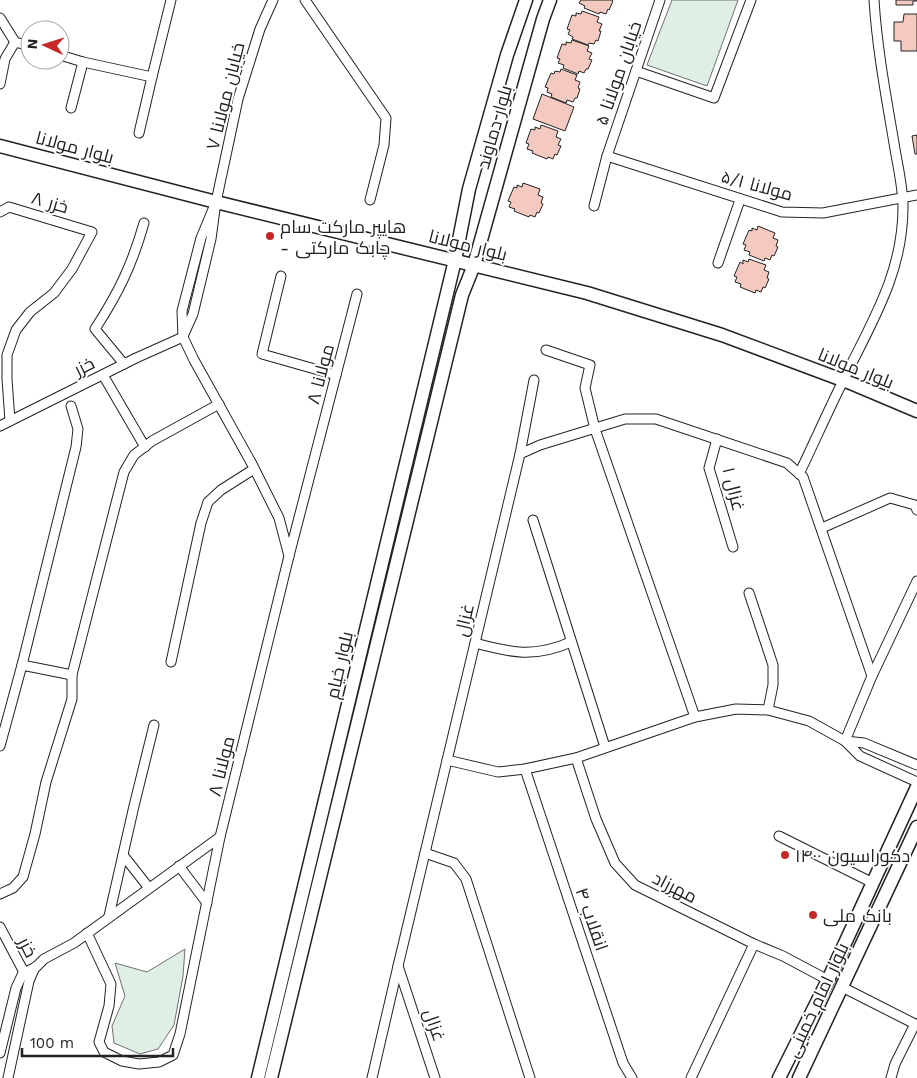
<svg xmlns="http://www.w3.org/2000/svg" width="917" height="1078" viewBox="0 0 917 1078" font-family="'Work Sans',Cairo,sans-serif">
<rect width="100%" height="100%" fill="#fff"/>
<g fill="#e0efe3" stroke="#6f6f6f">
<path d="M 672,0 L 738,0 L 707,86 L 647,65 Z"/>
<path d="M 185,949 L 183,976 L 174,1025 L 158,1049 L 140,1054 L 114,1043 L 112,1026 L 125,996 L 115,963 L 147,972 Z"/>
</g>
<g fill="#f3c9c0" stroke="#222">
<path d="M 581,0 L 612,0 L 613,1 L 609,10 L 608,9 L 606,14 L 600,12 L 599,14 L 584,8 L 585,6 L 579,3 Z"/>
<path d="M 896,0 L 917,0 L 917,1 L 913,1 L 913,5 L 896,5 Z"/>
<path d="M 582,11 L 599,17 L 597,22 L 602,24 L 599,31 L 601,31 L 598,41 L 596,40 L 594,44 L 589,43 L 588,45 L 572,39 L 573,37 L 568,34 L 570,30 L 567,29 L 572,15 L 576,16 L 576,13 L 581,14 Z"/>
<path d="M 904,14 L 917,14 L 917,51 L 901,51 L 901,41 L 894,41 L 894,22 L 903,22 Z"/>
<path d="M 572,40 L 589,46 L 587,51 L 592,53 L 589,59 L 592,60 L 588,69 L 586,69 L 584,73 L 579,71 L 578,74 L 563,68 L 564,65 L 558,63 L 560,59 L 557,58 L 562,44 L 566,45 L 566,42 L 571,43 Z"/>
<path d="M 561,69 L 577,75 L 575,80 L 580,82 L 578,88 L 580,89 L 577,98 L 575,98 L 573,102 L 567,100 L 566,103 L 551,97 L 552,94 L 547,92 L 548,88 L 545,87 L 551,73 L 554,74 L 555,71 L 560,72 Z"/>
<path d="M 542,94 L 574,107 L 565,131 L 533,119 Z"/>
<path d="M 541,125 L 558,131 L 556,137 L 561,139 L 558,145 L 561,146 L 557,155 L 555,154 L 553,159 L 548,157 L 547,159 L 532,153 L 533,151 L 527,149 L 529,144 L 526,143 L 531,129 L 535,130 L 535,127 L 540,129 Z"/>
<path d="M 917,135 L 917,154 L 915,154 L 912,136 Z"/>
<path d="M 523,183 L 540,189 L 538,195 L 543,197 L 541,203 L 543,204 L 539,213 L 537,212 L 535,217 L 530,215 L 529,217 L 514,211 L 515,209 L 509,207 L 511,202 L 508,201 L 514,187 L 517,188 L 517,185 L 522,187 Z"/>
<path d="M 758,226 L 775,233 L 773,238 L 778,240 L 776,246 L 778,247 L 774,256 L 772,255 L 770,260 L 765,258 L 764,261 L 749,255 L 750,252 L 744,250 L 746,245 L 743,244 L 749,230 L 752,231 L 752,228 L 757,230 Z"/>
<path d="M 749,259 L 766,265 L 764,270 L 769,272 L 767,278 L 769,279 L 765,288 L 763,287 L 761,292 L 756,290 L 755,293 L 740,287 L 741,284 L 735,282 L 737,277 L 734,276 L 740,262 L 743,264 L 743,260 L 748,262 Z"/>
</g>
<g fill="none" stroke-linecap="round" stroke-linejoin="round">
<g stroke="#222" stroke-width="11">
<g id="street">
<path d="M 305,0 L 386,118 L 384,145 L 370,200"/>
<path d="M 0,18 L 15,42 L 30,46"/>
<path d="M 60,55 L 83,62 L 152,77 L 171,0"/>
<path d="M 636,71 L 714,98 L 751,0"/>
<path d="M 0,84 L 5,59 L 15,42"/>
<path d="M 71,108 L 83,62"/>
<path d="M 139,133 L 152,77"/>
<path d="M 607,156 L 782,212 L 823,213 L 917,195"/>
<path d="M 216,202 L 201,238 L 182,311 L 183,337 L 194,360 L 252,464 L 279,518 L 289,556"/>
<path d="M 594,206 L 607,156 L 660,0"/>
<path d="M 0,212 L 9,207 L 92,232 L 72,269 L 54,293 L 30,312 L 16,330 L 7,355 L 7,379 L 10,421"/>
<path d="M 718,263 L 740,200"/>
<path d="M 281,276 L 262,354 L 336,375"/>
<path d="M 184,334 L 193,314 L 211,239 L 216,202 L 238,99 L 260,29 L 273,0"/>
<path d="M 546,350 L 590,365 L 585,388 L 595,429 L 695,717"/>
<path d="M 124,364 L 95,329 C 119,292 132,265 144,223"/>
<path d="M 103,375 L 145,447"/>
<path d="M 0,426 L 136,358 L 183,337"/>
<path d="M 717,439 L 709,468 L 733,547"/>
<path d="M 520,454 L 534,380"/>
<path d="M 799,474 C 814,443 828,411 843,381 C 871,323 903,274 903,207 C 903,186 897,163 894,143 C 886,96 877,48 874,0"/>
<path d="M 533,520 L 605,747"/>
<path d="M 822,528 L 890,498 L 915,505 L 917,510"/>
<path d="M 749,593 L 773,665 L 773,685 L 768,710"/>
<path d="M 475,643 C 512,653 534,658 571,642"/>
<path d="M 171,662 L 201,523 L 208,502 L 221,490 L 254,469"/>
<path d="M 22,665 L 76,447 L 78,429 L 71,406"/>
<path d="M 845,741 L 872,676 L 917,581"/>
<path d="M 845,741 L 864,743 L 917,765"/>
<path d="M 0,746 L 22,665 L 72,675"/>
<path d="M 576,758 L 596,819 L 615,863 L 635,885 L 754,944 L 783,956 L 828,980"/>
<path d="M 447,760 L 498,772 L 525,769 L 576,758 L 695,717 L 736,709 L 768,710 L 809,721 L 845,741 L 860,756 L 917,782"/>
<path d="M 525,769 L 623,1063 L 632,1078"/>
<path d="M 779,836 L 873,883"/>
<path d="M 425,853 L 454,863 L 466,879 L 530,1078"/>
<path d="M 123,855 L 149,888"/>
<path d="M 179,866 L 207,903"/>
<path d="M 0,894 L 13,888 L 23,877 L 35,834 L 46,782 L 72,699 L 72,675 L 124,472 L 134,455 L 152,441 L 219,404"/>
<path d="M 109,916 L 134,806 L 154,725"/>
<path d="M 0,927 L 26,976"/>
<path d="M 87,933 L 111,984 L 109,1006 L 99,1042 L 104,1052 L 122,1061 L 139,1064 L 159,1062 L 173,1055 L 180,1034 L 220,837 L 289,556 L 357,294"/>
<path d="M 842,987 L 917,1025"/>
<path d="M 0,1053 L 16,988 L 23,973 L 36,967 L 44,959 L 74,943 L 220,837"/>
<path d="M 8,1078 L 29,981 L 35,967"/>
<path d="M 372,1078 L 398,966"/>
<path d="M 435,1078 L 398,966 L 520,454 L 540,445 L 625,419 L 656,419 L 787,463 L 803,477 L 872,676"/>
<path d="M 691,1078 L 754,944"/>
<path d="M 891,1078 L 895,1064 L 915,1024"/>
</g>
</g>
<g stroke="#222" stroke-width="15">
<g id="secondary">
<path d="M 0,146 L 216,202 L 587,293 L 722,335 L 853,384 L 917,411"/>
<path d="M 258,1078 L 455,260 L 469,189 L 507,55 L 526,0"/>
<path d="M 271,1078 L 462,295 L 474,265 L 543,19 L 550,0"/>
<path d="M 779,1078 L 828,980 L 917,787"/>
<path d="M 799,1078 L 917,827"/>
</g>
</g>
<use href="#street" stroke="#fff" stroke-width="9"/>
<use href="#secondary" stroke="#fff" stroke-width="12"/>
</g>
<g fill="#c62828" stroke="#fff" stroke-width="2">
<circle cx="270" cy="236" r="5"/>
<circle cx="785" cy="855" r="5"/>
<circle cx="813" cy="915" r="5"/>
</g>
<g text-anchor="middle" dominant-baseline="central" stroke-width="4" stroke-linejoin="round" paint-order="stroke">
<g font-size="18" fill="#222" stroke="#fff">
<text transform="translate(618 73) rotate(-71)">خیابان مولانا ۵</text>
<text transform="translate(225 96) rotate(-76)">خیابان مولانا ۷</text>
<text transform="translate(494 127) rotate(-74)">بلوار دماوند</text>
<text transform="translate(75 147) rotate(15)">بلوار مولانا</text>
<text transform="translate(757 185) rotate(15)">مولانا ۵/۱</text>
<text transform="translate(50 202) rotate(16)">خزر ۸</text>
<text transform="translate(468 245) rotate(14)">بلوار مولانا</text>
<text transform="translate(84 366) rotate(-26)">خزر</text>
<text transform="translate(856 368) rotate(22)">بلوار مولانا</text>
<text transform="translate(320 374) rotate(-75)">مولانا ۸</text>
<text transform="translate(734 489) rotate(76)">غزال ۱</text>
<text transform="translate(464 620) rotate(-77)">غزال</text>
<text transform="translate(339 665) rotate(-77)">بلوار خیام</text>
<text transform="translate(221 766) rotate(-76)">مولانا ۸</text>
<text transform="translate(675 887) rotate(27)">مهرزاد</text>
<text transform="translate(592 919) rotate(71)">انقلاب ۴</text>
<text transform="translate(28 947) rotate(63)">خزر</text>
<text transform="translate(817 1000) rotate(-65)">بلوار امام خمینی</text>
<text transform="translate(435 1025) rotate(71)">غزال</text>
</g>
<g font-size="18" fill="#222" stroke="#fff" text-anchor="start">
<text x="280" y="226">هایپر مارکت سام<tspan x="280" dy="21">- چابک مارکتی</tspan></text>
<text x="795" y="855">دکوراسیون ۱۴۰۰</text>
<text x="823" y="915">بانک ملی</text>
</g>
</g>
<g transform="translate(45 45) rotate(274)"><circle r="24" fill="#ffffff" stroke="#a7a7a7"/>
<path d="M0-4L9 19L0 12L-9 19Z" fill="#c62828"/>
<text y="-8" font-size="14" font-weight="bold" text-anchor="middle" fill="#222222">N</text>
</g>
<path d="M22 1048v8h151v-8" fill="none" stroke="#222222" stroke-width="2.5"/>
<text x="30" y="1048" font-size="15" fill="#222222" stroke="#ffffff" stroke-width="4" paint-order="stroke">100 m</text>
</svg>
